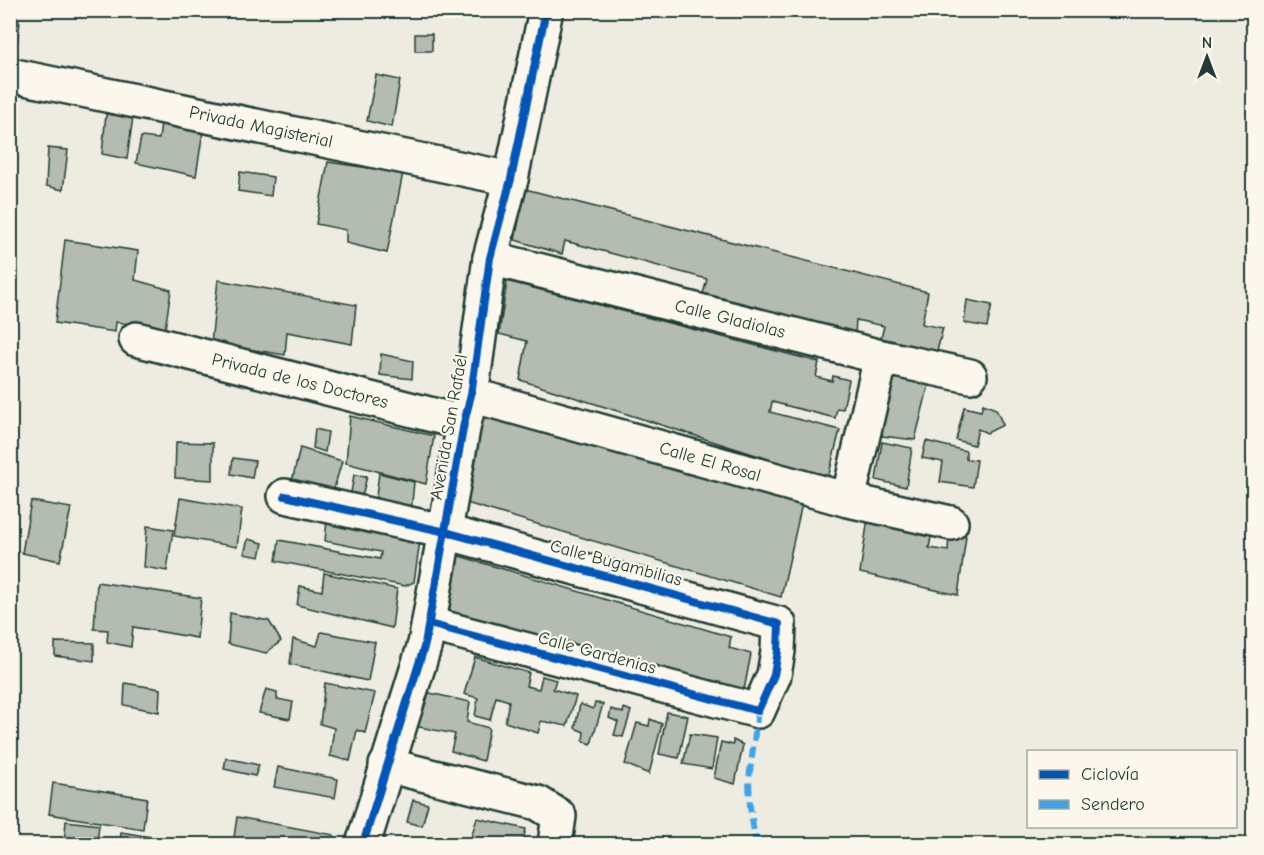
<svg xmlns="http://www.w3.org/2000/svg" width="1264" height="855" viewBox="0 0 1264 855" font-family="'Comic Neue',sans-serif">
<rect width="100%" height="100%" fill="#eeece1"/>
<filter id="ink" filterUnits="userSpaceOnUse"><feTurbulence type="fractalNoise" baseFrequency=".0167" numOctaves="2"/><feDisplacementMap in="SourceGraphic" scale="12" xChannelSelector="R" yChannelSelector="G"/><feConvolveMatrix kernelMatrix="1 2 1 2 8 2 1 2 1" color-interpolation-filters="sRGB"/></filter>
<g filter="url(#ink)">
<g fill="#b4bbb0" stroke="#1f3d34" stroke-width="1.5">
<path d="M 10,20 L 20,22 L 14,64 L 10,63 Z"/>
<rect x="415" y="34" width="17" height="17"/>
<path d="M 376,75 L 400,80 L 392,127 L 367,121 Z"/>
<path d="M 10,84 L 20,86 L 14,116 L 10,115 Z"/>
<path d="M 106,114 L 133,117 L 127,159 L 102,154 Z"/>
<path d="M 161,123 L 203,131 L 196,176 L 136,163 L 141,137 L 159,139 Z"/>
<path d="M 48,148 L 68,150 L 63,190 L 46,186 Z"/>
<path d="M 328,162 L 403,173 L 387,253 L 346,243 L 346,230 L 316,224 Z"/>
<path d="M 240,172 L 273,177 L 271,196 L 238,191 Z"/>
<path d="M 525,189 L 928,292 L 922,324 L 943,328 L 937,351 L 881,338 L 884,326 L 856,320 L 855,334 L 703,294 L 707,279 L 565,241 L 562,254 L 515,240 Z"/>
<path d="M 65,240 L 138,251 L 135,280 L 171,290 L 165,329 L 116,322 L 115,332 L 55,323 Z"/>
<path d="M 218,280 L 356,305 L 352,344 L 287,332 L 285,355 L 211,343 Z"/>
<path d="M 507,281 L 819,362 L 816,377 L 832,381 L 833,376 L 849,380 L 843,409 L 837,408 L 835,418 L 772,402 L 770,412 L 840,430 L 828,478 L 520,380 L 527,341 L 499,334 Z"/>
<path d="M 10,297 L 18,298 L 17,318 L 10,317 Z"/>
<path d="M 967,300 L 992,305 L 987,327 L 964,323 Z"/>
<path d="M 381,354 L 413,361 L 412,379 L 380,375 Z"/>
<path d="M 887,373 L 929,384 L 915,440 L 882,436 Z"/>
<path d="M 983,404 L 996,409 L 1003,425 L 987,433 L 978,429 L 974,445 L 956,440 L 964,407 L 981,411 Z"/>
<path d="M 477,413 L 803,499 L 781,597 L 453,499 Z"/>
<path d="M 350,416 L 434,436 L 426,484 L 346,463 Z"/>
<path d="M 315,429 L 328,432 L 325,452 L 313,448 Z"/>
<path d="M 926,441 L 966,451 L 966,459 L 977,460 L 973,487 L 940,482 L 943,462 L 922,458 Z"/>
<path d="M 176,442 L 213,443 L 213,480 L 175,478 Z"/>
<path d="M 882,442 L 912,448 L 906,487 L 876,480 Z"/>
<path d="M 300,448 L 342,461 L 333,492 L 292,481 Z"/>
<path d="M 233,458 L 255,461 L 252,478 L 231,474 Z"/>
<path d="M 379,473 L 414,482 L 411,513 L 375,504 Z"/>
<path d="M 354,475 L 367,476 L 361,501 L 350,499 Z"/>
<path d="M 180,498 L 242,509 L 237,547 L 174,536 Z"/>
<path d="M 31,501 L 71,508 L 60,561 L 22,553 Z"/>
<path d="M 868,518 L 932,532 L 929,548 L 948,551 L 949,533 L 966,536 L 958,595 L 860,573 Z"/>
<path d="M 327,520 L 421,534 L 414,582 L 405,586 L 276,561 L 279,540 L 380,559 L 381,552 L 325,541 Z"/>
<path d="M 147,526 L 173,530 L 167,571 L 144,567 Z"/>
<path d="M 248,539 L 263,543 L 260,557 L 244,554 Z"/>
<path d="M 453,554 L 731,637 L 729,648 L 751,654 L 743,695 L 441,611 Z"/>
<path d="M 324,573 L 397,589 L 392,628 L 297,605 L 300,586 L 322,591 Z"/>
<path d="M 97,582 L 201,598 L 197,638 L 133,627 L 131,647 L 107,642 L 108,630 L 94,629 Z"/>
<path d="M 230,613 L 269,621 L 281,641 L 266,653 L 228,644 Z"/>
<path d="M 321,632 L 375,642 L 368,681 L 290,664 L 293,639 L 317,646 Z"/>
<path d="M 55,642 L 94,643 L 94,661 L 55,656 Z"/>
<path d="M 475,657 L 529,673 L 526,686 L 539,689 L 542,676 L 556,680 L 553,689 L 576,696 L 567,726 L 541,721 L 538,733 L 505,722 L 509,701 L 496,697 L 490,720 L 475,716 L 478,698 L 464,694 Z"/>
<path d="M 125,683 L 160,689 L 159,712 L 124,705 Z"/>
<path d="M 325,683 L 375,693 L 365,733 L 357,730 L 350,761 L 330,756 L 334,728 L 320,724 Z"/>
<path d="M 266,689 L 277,692 L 277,699 L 293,702 L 290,719 L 259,713 Z"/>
<path d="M 421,691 L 470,702 L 467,722 L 489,728 L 483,761 L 451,751 L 455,734 L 414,726 Z"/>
<path d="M 595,703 L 603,704 L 591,744 L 583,741 L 584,732 L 575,728 L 580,704 L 593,709 Z"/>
<path d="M 624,708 L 631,711 L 623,737 L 614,735 L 618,722 L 609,718 L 611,709 L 623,713 Z"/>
<path d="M 667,712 L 688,716 L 679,758 L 659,754 Z"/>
<path d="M 650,719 L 662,724 L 649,774 L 625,764 L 637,723 L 649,726 Z"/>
<path d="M 690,734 L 717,738 L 712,769 L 683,764 Z"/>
<path d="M 733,740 L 743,745 L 735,784 L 714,778 L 721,742 L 733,745 Z"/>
<path d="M 226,758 L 259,765 L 255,776 L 224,769 Z"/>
<path d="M 278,767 L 338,779 L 335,798 L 274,787 Z"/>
<path d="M 53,783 L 147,798 L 143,829 L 49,814 Z"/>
<path d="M 413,800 L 428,804 L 422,826 L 407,822 Z"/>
<path d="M 237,817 L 334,835 L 332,844 L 233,844 Z"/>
<path d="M 477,818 L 526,829 L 522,844 L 469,844 Z"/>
<path d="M 66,821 L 99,825 L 97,844 L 64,844 Z"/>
<path d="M 121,832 L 180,842 L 180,844 L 120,844 Z"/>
</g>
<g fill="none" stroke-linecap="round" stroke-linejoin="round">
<g stroke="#1f3d34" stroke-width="38">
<g id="minor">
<path d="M 10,75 L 511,179"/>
<path d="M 490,258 L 881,357 L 970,376"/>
<path d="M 136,339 L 464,423"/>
<path d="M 471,395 L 848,500 L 951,523"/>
<path d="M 285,496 L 446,532 L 779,624 L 778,651 L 774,675 L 758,711 L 429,624"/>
<path d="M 848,500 L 881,357"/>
<path d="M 386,765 L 538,803 L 559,816 L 555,844"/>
<path d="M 363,844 L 425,644 L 464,423 L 471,395 L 490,258 L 511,179 L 546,10"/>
</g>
</g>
<use href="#minor" stroke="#fbf7ec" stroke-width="33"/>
<path stroke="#3da4eb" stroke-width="6" stroke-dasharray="12 6" stroke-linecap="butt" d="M 758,711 L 749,779 L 750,807 L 755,838 L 765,844"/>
<g stroke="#fbf7ec" stroke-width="11">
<g id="cycleway">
<path d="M 285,496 L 446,532 L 779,624 L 778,651 L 774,675 L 758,711 L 429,624"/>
<path d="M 363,844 L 425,644 L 464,423 L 471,395 L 490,258 L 511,179 L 546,10"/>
</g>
</g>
<use href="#cycleway" stroke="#0057b8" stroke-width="8"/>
</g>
</g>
<g text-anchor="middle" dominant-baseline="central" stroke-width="4.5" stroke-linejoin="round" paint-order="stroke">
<g font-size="18" fill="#1f3d34" stroke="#fbf7ec">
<text transform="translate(261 127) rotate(12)">Privada Magisterial</text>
<text transform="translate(730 319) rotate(14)">Calle Gladiolas</text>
<text transform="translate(300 381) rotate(14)">Privada de los Doctores</text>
<text transform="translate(449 427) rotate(-80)">Avenida San Rafaél</text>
<text transform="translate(710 462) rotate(16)">Calle El Rosal</text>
<text transform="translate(616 563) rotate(15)">Calle Bugambilias</text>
<text transform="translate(597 653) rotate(15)">Calle Gardenias</text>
</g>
</g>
<rect width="1264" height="855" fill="none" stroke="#fbf7ec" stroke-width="36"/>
<rect x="18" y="18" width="1228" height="819" fill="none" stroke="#1f3d34" stroke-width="2" filter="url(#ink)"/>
<rect x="1027" y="750" width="210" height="78" fill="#fbf7ec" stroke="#a3ada2" stroke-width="1.5"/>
<rect x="1039" y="770" width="30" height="9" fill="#0057b8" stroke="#a3ada2" stroke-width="1.5"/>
<text x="1081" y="780" font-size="18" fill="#1f3d34">Ciclovía</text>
<rect x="1039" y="800" width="30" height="9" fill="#3da4eb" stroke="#a3ada2" stroke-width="1.5"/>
<text x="1081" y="810" font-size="18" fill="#1f3d34">Sendero</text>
<g transform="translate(1207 57)" stroke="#fbf7ec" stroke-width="4.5" paint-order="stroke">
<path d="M0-4.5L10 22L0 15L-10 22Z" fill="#1f3d34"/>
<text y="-9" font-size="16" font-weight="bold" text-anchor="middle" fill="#1f3d34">N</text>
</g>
</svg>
